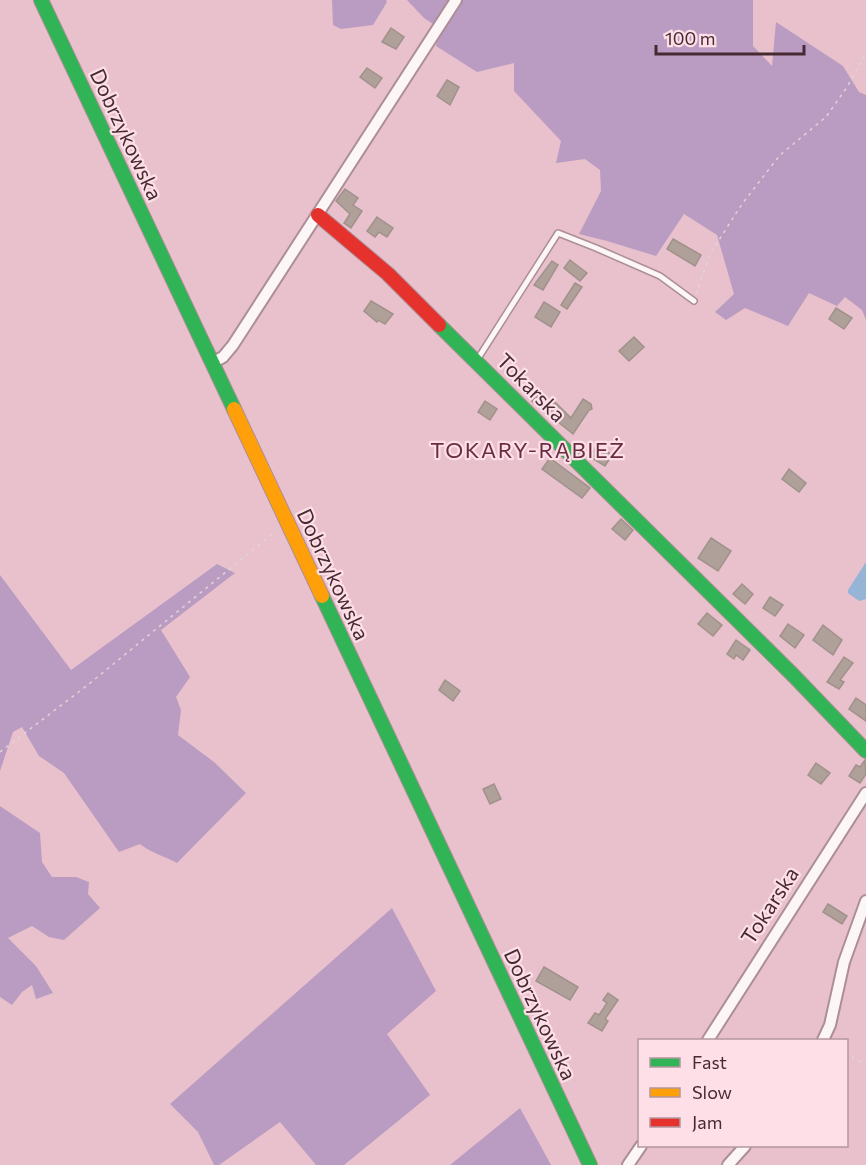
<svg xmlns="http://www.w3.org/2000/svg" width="866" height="1165" viewBox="0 0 866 1165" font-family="Commissioner,sans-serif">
<rect width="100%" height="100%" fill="#e8c1cc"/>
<g fill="#ba9cc2">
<path d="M 332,0 L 386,0 L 387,2 L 373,25 L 341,29 L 333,25 Z"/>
<path d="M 407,0 L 452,0 L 436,26 L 424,18 Z"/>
<path d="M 459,0 L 753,0 L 753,46 L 772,66 L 776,22 L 843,66 L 859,92 L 866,95 L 866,320 L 862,310 L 845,297 L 837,306 L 809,293 L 788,326 L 745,308 L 726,320 L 715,312 L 734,294 L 717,235 L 684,214 L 656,256 L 607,241 L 579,234 L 601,191 L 600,170 L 585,159 L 556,163 L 561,141 L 514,91 L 514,63 L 477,72 L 436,46 L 438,34 Z"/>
<path d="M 217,564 L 235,573 L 161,630 L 190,677 L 176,697 L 181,710 L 178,735 L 214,762 L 246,793 L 177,863 C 164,856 151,853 140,844 L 119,852 L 64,773 L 39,756 L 22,727 L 13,732 L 0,771 L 0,575 L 71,670 Z"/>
<path d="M 0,806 L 40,833 L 42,862 L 52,877 L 76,877 L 89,882 L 88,894 L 100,908 L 64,940 L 49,937 L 32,926 L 8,938 L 36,966 L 53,993 L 36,999 L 32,985 L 22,992 L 12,1005 L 0,997 Z"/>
<path d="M 392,908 L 436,991 L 387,1034 L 430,1095 L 344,1165 L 316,1165 L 280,1122 L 219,1165 L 214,1165 L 198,1132 L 170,1104 Z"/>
<path d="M 520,1108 L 551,1165 L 450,1165 Z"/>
</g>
<path fill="#95b4d6" d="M 866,562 L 866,599 L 859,601 L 848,593 L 848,590 Z"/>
<g fill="#afa199" stroke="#a0928b" stroke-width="1.5">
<path d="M 391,28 L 404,37 L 396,49 L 382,42 Z"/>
<path d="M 367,68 L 382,78 L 375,88 L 360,77 Z"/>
<path d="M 447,80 L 459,87 L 450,105 L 437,96 Z"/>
<path d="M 345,189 L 358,198 L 353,205 L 362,211 L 351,228 L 344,223 L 350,214 L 336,201 Z"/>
<path d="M 377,217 L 393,228 L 387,237 L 379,232 L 375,237 L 367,231 Z"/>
<path d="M 673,239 L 701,255 L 695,266 L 667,249 Z"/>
<path d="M 570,260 L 587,273 L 580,281 L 564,268 Z"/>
<path d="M 552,261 L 558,265 L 543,290 L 534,285 Z"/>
<path d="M 575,283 L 582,287 L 567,309 L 561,305 Z"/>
<path d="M 371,301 L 393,314 L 385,324 L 378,320 L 377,322 L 364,311 Z"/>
<path d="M 544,302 L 560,312 L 551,327 L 535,317 Z"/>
<path d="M 836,308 L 852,318 L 844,329 L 829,319 Z"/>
<path d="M 634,337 L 644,347 L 629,361 L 619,351 Z"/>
<path d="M 537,394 L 550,403 L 553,400 L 571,418 L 583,399 L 591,404 L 592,409 L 589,410 L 573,434 L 532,401 Z"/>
<path d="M 485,401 L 497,409 L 490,420 L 478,412 Z"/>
<path d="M 597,445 L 612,455 L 605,466 L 590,457 Z"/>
<path d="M 550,458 L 590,488 L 582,498 L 542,469 Z"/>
<path d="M 789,469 L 806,483 L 799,492 L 782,479 Z"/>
<path d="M 621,519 L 633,530 L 625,540 L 612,529 Z"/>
<path d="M 711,538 L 731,551 L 718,571 L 698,558 Z"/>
<path d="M 742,584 L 753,594 L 745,604 L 733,594 Z"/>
<path d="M 770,597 L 783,605 L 775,616 L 763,608 Z"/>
<path d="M 707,613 L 722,625 L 713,636 L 698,624 Z"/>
<path d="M 788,624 L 804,635 L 795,648 L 780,636 Z"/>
<path d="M 823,625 L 842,640 L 833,655 L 813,640 Z"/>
<path d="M 736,640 L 750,650 L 743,660 L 736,655 L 734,659 L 727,654 Z"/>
<path d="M 844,657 L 853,663 L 840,680 L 844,682 L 839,689 L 827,682 Z"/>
<path d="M 445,680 L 460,691 L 453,701 L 439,690 Z"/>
<path d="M 856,698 L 866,705 L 866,721 L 849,709 Z"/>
<path d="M 865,760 L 866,774 L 860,783 L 849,776 L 856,765 L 860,767 Z"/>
<path d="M 816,763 L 830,773 L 821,784 L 808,775 Z"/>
<path d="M 494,784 L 501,799 L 490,804 L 483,789 Z"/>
<path d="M 828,904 L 847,916 L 842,924 L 823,912 Z"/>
<path d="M 544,967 L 578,987 L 570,1000 L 536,981 Z"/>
<path d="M 608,993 L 618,1000 L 605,1019 L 608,1021 L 602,1031 L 588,1023 L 595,1013 L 599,1015 L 607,1003 L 603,1000 Z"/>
</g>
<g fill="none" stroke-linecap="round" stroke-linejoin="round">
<g stroke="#ac8e97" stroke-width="8">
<path id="lane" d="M 477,360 L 558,233 L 596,248 L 660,276 L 694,301"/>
</g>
<g stroke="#ac8e97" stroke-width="14">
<g id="street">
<path d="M 212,363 L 223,357 L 233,345 L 456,0"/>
<path d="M 708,1040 L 866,793"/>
<path d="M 823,1040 L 830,1025 L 844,962 L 866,901"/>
<path d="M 628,1165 L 641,1146"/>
<path d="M 728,1165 L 745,1146"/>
</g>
</g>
<g stroke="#ac8e97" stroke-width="16">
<g id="fast">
<path d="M 41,0 L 234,409"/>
<path d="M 439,325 L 794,676 L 866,751"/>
<path d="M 322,596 L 590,1165"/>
</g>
</g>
<g stroke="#ac8e97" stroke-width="16">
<path id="slow" d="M 234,409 L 322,596"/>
</g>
<g stroke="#ac8e97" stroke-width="16">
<path id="jam" d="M 318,215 L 388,274 L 439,325"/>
</g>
<g stroke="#e0d4d7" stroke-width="1.5" stroke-dasharray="3 4.5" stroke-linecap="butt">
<path d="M 696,294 L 710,254 L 742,204 L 780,155 L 826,117 L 847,87 L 866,53"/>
<path d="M 0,752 L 89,684 L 276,531"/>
<path d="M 846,1052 L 856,1060 L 866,1064"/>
</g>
<use href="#lane" stroke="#fcf6f7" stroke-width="5"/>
<use href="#street" stroke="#fcf6f7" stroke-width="10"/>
<use href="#fast" stroke="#30b455" stroke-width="14"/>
<use href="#slow" stroke="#ff9f0a" stroke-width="14"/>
<use href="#jam" stroke="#e5322d" stroke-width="14"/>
</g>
<g text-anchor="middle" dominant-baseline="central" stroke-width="4.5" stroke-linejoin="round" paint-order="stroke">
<g font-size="21" fill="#462a32" stroke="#fedfe7">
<text transform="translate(127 134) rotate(65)">Dobrzykowska</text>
<text transform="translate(532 387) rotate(45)">Tokarska</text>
<text transform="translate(334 574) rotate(65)">Dobrzykowska</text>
<text transform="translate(769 905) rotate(-57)">Tokarska</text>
<text transform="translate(541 1014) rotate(65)">Dobrzykowska</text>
</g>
<g font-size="22" letter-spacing="1.5" fill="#692d42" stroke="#fedfe7">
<text x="528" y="449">TOKARY-RĄBIEŻ</text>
</g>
</g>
<rect x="638" y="1039" width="210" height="108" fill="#fedfe7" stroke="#b4979f" stroke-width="1.5"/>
<rect x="650" y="1058" width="30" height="9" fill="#30b455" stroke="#b4979f" stroke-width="1.5"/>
<text x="692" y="1069" font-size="18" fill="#462a32">Fast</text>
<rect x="650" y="1088" width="30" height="9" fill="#ff9f0a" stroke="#b4979f" stroke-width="1.5"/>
<text x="692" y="1099" font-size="18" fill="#462a32">Slow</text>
<rect x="650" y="1118" width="30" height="9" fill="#e5322d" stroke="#b4979f" stroke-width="1.5"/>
<text x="692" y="1129" font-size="18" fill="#462a32">Jam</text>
<path d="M656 45v9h148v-9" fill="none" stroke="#462a32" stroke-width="3"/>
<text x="665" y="45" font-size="18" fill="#462a32" stroke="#fedfe7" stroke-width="4.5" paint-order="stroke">100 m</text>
</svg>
